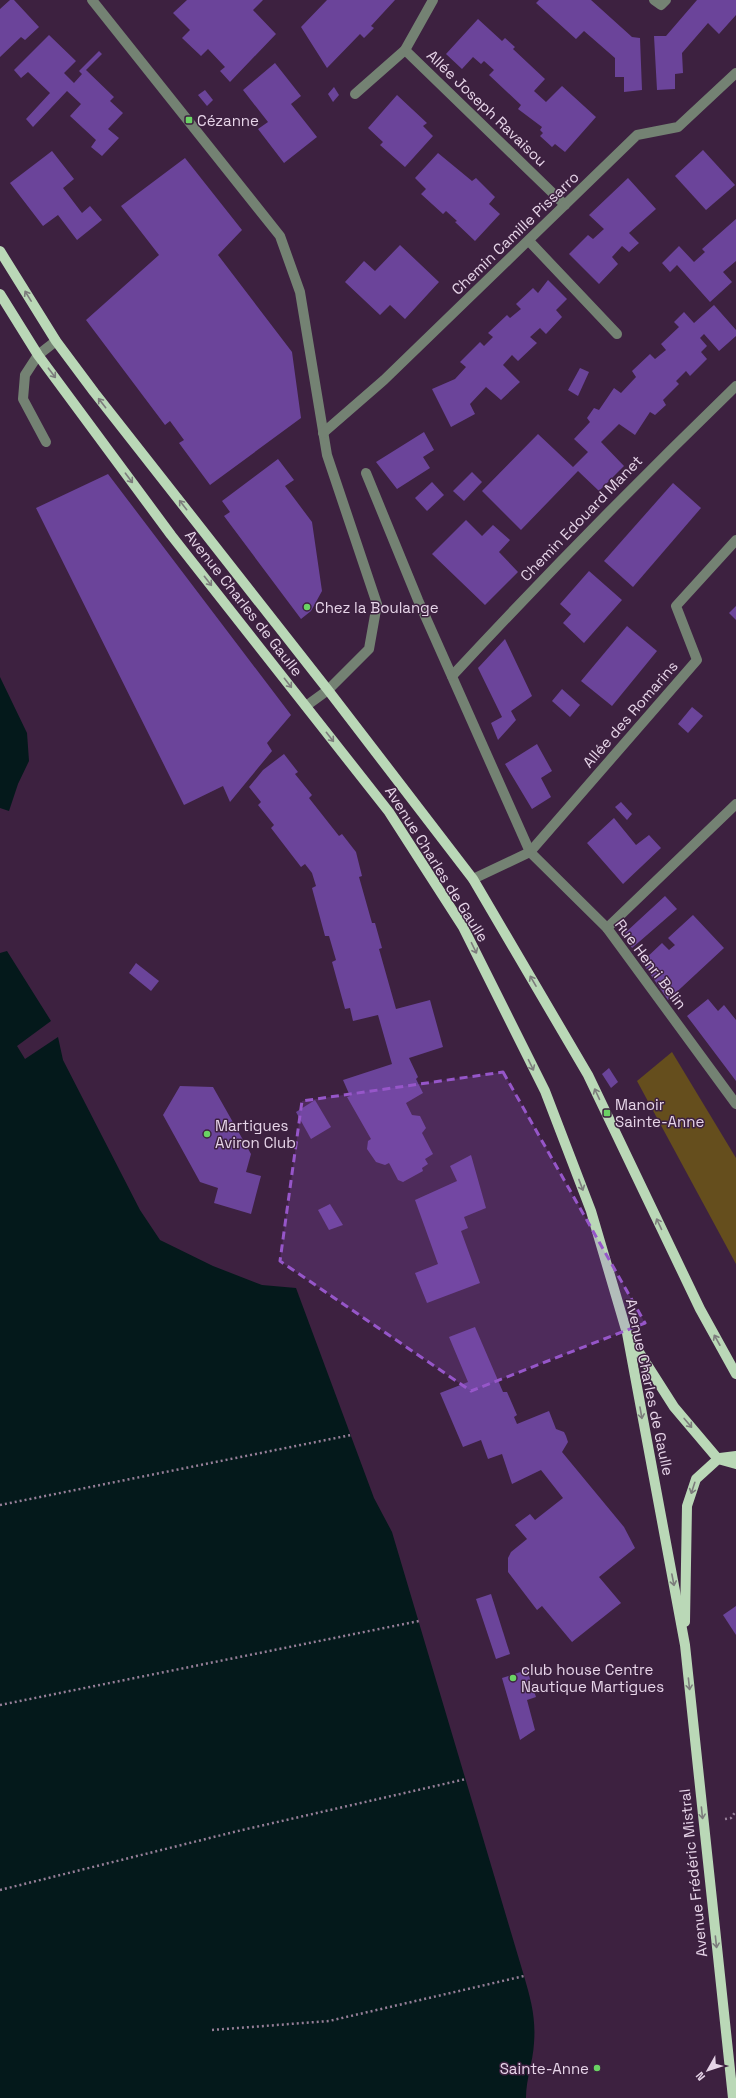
<svg xmlns="http://www.w3.org/2000/svg" width="736" height="2098" viewBox="0 0 736 2098" font-family="'Space Grotesk',sans-serif">
<rect width="100%" height="100%" fill="#3d2140"/>
<path fill="#654e1d" d="M 672,1052 L 736,1158 L 736,1264 L 637,1081 Z"/>
<g fill="#04191b">
<path d="M 0,677 L 27,733 L 29,761 L 18,784 L 9,811 L 0,808 Z"/>
<path d="M 7,951 L 51,1021 L 17,1046 L 25,1059 L 58,1037 L 63,1060 L 140,1210 L 160,1240 L 213,1266 L 262,1285 L 296,1288 L 374,1498 L 392,1532 L 524,1976 C 531,2000 536,2018 534,2043 C 533,2062 526,2079 526,2098 L 0,2098 L 0,953 Z"/>
</g>
<g fill="#6b449a">
<path d="M 10,0 L 14,0 L 39,27 L 25,40 L 21,37 L 0,57 L 0,9 Z"/>
<path d="M 187,0 L 263,0 L 253,10 L 276,34 L 230,82 L 220,71 L 225,67 L 208,49 L 201,56 L 182,38 L 190,30 L 173,13 Z"/>
<path d="M 327,0 L 395,0 L 371,26 L 374,28 L 364,38 L 360,34 L 327,68 L 301,27 Z"/>
<path d="M 539,0 L 591,0 L 632,37 L 640,38 L 642,90 L 624,92 L 624,77 L 615,77 L 615,58 L 584,31 L 576,39 L 536,3 Z"/>
<path d="M 697,0 L 736,0 L 736,15 L 719,34 L 708,23 L 682,53 L 683,73 L 675,74 L 675,89 L 657,90 L 654,36 L 666,36 Z"/>
<path d="M 478,19 L 502,41 L 505,38 L 515,47 L 513,49 L 545,79 L 534,91 L 546,102 L 562,86 L 596,117 L 565,152 L 555,144 L 552,147 L 540,136 L 543,133 L 540,130 L 542,127 L 518,109 L 521,105 L 489,75 L 494,70 L 484,61 L 481,64 L 473,57 L 462,69 L 446,54 Z"/>
<path d="M 49,35 L 76,61 L 64,73 L 74,83 L 82,74 L 79,71 L 99,51 L 102,54 L 86,70 L 114,97 L 110,101 L 123,113 L 108,129 L 119,138 L 102,156 L 91,147 L 96,140 L 70,116 L 81,104 L 67,91 L 33,127 L 26,119 L 50,93 L 28,72 L 21,78 L 14,70 Z"/>
<path d="M 275,63 L 301,96 L 291,104 L 317,137 L 284,163 L 258,129 L 268,122 L 243,90 Z"/>
<path d="M 334,87 L 339,95 L 333,102 L 328,94 Z"/>
<path d="M 205,90 L 213,100 L 207,106 L 198,95 Z"/>
<path d="M 397,95 L 427,123 L 423,126 L 433,136 L 405,167 L 380,145 L 383,142 L 368,128 Z"/>
<path d="M 703,150 L 735,185 L 706,210 L 675,176 Z"/>
<path d="M 52,151 L 74,179 L 63,188 L 82,213 L 90,206 L 102,220 L 77,240 L 58,215 L 43,226 L 10,183 Z"/>
<path d="M 438,153 L 472,181 L 476,178 L 495,197 L 489,204 L 500,214 L 475,241 L 455,222 L 457,221 L 446,211 L 443,214 L 421,194 L 426,189 L 415,178 Z"/>
<path d="M 185,158 L 242,230 L 218,255 L 292,352 L 301,418 L 210,485 L 179,443 L 184,440 L 170,421 L 165,425 L 86,320 L 159,255 L 121,206 Z"/>
<path d="M 628,178 L 656,209 L 629,233 L 639,243 L 629,252 L 622,246 L 612,257 L 618,264 L 599,284 L 569,254 L 588,235 L 593,239 L 604,229 L 589,215 Z"/>
<path d="M 736,219 L 736,261 L 723,272 L 732,282 L 710,302 L 677,265 L 670,272 L 662,263 L 679,246 L 694,262 L 705,252 L 702,249 Z"/>
<path d="M 400,245 L 439,282 L 405,319 L 390,305 L 380,315 L 345,282 L 364,261 L 375,271 Z"/>
<path d="M 548,280 L 567,299 L 556,310 L 562,317 L 546,334 L 540,328 L 530,337 L 537,343 L 518,361 L 512,355 L 503,365 L 520,382 L 501,400 L 486,387 L 470,404 L 475,414 L 451,427 L 432,389 L 455,379 L 466,367 L 460,362 L 480,342 L 484,346 L 493,337 L 488,333 L 507,315 L 510,318 L 521,309 L 516,304 L 533,288 L 538,293 Z"/>
<path d="M 714,305 L 736,330 L 736,336 L 719,351 L 704,334 L 700,338 L 707,346 L 701,352 L 707,359 L 690,376 L 686,371 L 676,381 L 679,384 L 663,400 L 666,405 L 655,415 L 650,412 L 635,435 L 619,424 L 601,442 L 624,466 L 599,491 L 578,471 L 521,530 L 482,491 L 538,434 L 573,467 L 588,452 L 574,439 L 590,422 L 587,418 L 594,408 L 599,410 L 614,388 L 621,393 L 636,377 L 632,371 L 650,354 L 655,359 L 666,350 L 661,344 L 679,327 L 674,322 L 684,312 L 694,323 Z"/>
<path d="M 580,368 L 589,372 L 578,396 L 568,390 Z"/>
<path d="M 424,432 L 434,450 L 423,457 L 430,468 L 397,489 L 376,462 Z"/>
<path d="M 278,459 L 294,480 L 285,486 L 312,522 L 322,591 L 311,611 L 301,619 L 224,516 L 230,512 L 222,501 Z"/>
<path d="M 472,472 L 482,482 L 464,501 L 453,491 Z"/>
<path d="M 108,474 L 291,715 L 267,743 L 272,751 L 230,802 L 223,786 L 184,805 L 36,508 Z"/>
<path d="M 432,482 L 444,495 L 427,511 L 415,498 Z"/>
<path d="M 673,483 L 701,508 L 633,587 L 604,561 Z"/>
<path d="M 466,520 L 482,536 L 493,525 L 510,540 L 499,552 L 518,572 L 485,605 L 432,554 Z"/>
<path d="M 589,571 L 622,600 L 584,643 L 563,623 L 571,614 L 560,604 Z"/>
<path d="M 736,606 L 736,620 L 729,613 Z"/>
<path d="M 627,626 L 657,651 L 612,706 L 581,681 Z"/>
<path d="M 505,639 L 532,696 L 511,711 L 516,720 L 498,740 L 491,723 L 502,717 L 478,668 Z"/>
<path d="M 562,689 L 580,705 L 570,717 L 552,701 Z"/>
<path d="M 692,707 L 703,716 L 688,733 L 678,724 Z"/>
<path d="M 537,744 L 552,771 L 541,778 L 551,797 L 532,809 L 505,764 Z"/>
<path d="M 284,754 L 298,772 L 295,774 L 312,795 L 309,798 L 339,836 L 342,834 L 356,852 L 362,876 L 359,877 L 372,923 L 375,923 L 382,948 L 379,949 L 396,1009 L 430,1000 L 443,1047 L 409,1058 L 418,1077 L 416,1079 L 423,1093 L 406,1103 L 412,1115 L 420,1116 L 426,1128 L 422,1133 L 433,1154 L 425,1159 L 428,1164 L 422,1168 L 423,1171 L 403,1182 L 398,1180 L 389,1163 L 385,1165 L 376,1162 L 367,1149 L 368,1141 L 371,1139 L 347,1097 L 350,1096 L 343,1080 L 392,1064 L 378,1015 L 353,1021 L 350,1008 L 345,1009 L 332,962 L 336,960 L 329,936 L 325,936 L 312,888 L 316,886 L 312,873 L 305,864 L 301,867 L 271,828 L 274,825 L 258,805 L 261,802 L 249,787 L 263,770 Z"/>
<path d="M 621,802 L 632,814 L 627,820 L 615,807 Z"/>
<path d="M 614,818 L 636,845 L 649,835 L 661,848 L 623,884 L 587,843 Z"/>
<path d="M 665,896 L 677,909 L 632,948 L 625,937 L 627,935 L 625,933 Z"/>
<path d="M 693,915 L 724,948 L 668,1000 L 642,962 L 662,943 L 669,950 L 675,945 L 668,938 Z"/>
<path d="M 136,963 L 159,981 L 151,991 L 129,973 Z"/>
<path d="M 708,999 L 718,1011 L 724,1005 L 736,1020 L 736,1081 L 687,1016 Z"/>
<path d="M 609,1068 L 618,1082 L 611,1088 L 602,1074 Z"/>
<path d="M 180,1086 L 213,1087 L 251,1154 L 246,1172 L 261,1176 L 251,1214 L 214,1203 L 218,1188 L 200,1182 L 163,1115 Z"/>
<path d="M 315,1100 L 331,1127 L 311,1139 L 296,1112 Z"/>
<path d="M 471,1155 L 486,1208 L 464,1217 L 468,1228 L 461,1231 L 480,1283 L 427,1303 L 415,1273 L 438,1264 L 415,1200 L 457,1181 L 450,1166 Z"/>
<path d="M 330,1204 L 343,1225 L 329,1230 L 318,1210 Z"/>
<path d="M 475,1327 L 503,1392 L 507,1392 L 517,1415 L 514,1417 L 517,1424 L 549,1411 L 556,1429 L 564,1432 L 566,1436 L 568,1442 L 562,1452 L 624,1527 L 635,1548 L 599,1577 L 621,1603 L 572,1642 L 542,1606 L 537,1610 L 508,1572 L 508,1558 L 511,1552 L 527,1539 L 515,1525 L 530,1514 L 535,1520 L 563,1498 L 541,1470 L 512,1484 L 502,1454 L 488,1459 L 481,1440 L 463,1447 L 440,1393 L 468,1382 L 449,1337 Z"/>
<path d="M 491,1594 L 510,1654 L 496,1659 L 476,1599 Z"/>
<path d="M 736,1606 L 736,1635 L 723,1615 Z"/>
<path d="M 527,1670 L 536,1697 L 527,1700 L 535,1730 L 520,1740 L 502,1678 Z"/>
</g>
<g fill="none" stroke-linecap="round" stroke-linejoin="round">
<g stroke="#967f98" stroke-width="2.5" stroke-dasharray="2 3" stroke-linecap="butt">
<path d="M 0,1505 L 351,1435"/>
<path d="M 0,1705 L 419,1621"/>
<path d="M 725,1819 L 731,1818 L 736,1811"/>
<path d="M 0,1890 L 238,1831 L 466,1779"/>
<path d="M 212,2030 L 329,2021 L 524,1976"/>
</g>
<g stroke="#748273" stroke-width="10">
<path d="M 92,0 L 280,236 L 300,292 L 327,455 L 377,604 L 369,649 L 328,690 L 306,706"/>
<path d="M 654,0 L 661,5 L 666,0"/>
<path d="M 405,50 L 565,205"/>
<path d="M 355,94 L 405,50 L 433,0"/>
<path d="M 529,241 L 617,334"/>
<path d="M 323,433 L 384,380 L 637,135 L 678,127 L 736,73"/>
<path d="M 46,442 L 23,399 L 25,375 L 38,355 L 56,341"/>
<path d="M 366,473 L 418,600 L 530,852 L 607,928 L 736,1104"/>
<path d="M 452,676 C 544,577 639,480 736,386"/>
<path d="M 473,879 L 530,852 L 697,660 L 676,606 L 736,540"/>
<path d="M 607,928 L 736,804"/>
</g>
<g stroke="#bad8b7" stroke-width="10">
<path d="M 0,251 L 56,341 L 94,392 L 328,690 L 473,879 L 588,1075 L 700,1309 L 736,1374"/>
<path d="M 0,294 L 38,355 L 171,535 L 389,812 L 463,927 L 545,1091 L 591,1211 L 627,1333 L 685,1645 L 733,2098"/>
<path d="M 630,1338 L 674,1407 L 718,1459"/>
<path d="M 720,1458 L 736,1456"/>
<path d="M 718,1459 L 736,1464"/>
<path d="M 685,1622 L 687,1506 L 696,1479 L 718,1459"/>
</g>
</g>
<defs><path id="oneway-shaft" d="M-6 0H5M1.5-3L5.5 0L1.5 3" fill="none" stroke-width="1.6" stroke-linecap="round" stroke-linejoin="round"/></defs>
<g stroke="#7c7c7c">
<use href="#oneway-shaft" transform="translate(28 296) rotate(-122)"/>
<use href="#oneway-shaft" transform="translate(52 373) rotate(53)"/>
<use href="#oneway-shaft" transform="translate(102 403) rotate(-128)"/>
<use href="#oneway-shaft" transform="translate(129 478) rotate(53)"/>
<use href="#oneway-shaft" transform="translate(183 505) rotate(-128)"/>
<use href="#oneway-shaft" transform="translate(208 581) rotate(52)"/>
<use href="#oneway-shaft" transform="translate(288 683) rotate(52)"/>
<use href="#oneway-shaft" transform="translate(330 737) rotate(52)"/>
<use href="#oneway-shaft" transform="translate(474 948) rotate(64)"/>
<use href="#oneway-shaft" transform="translate(533 981) rotate(-120)"/>
<use href="#oneway-shaft" transform="translate(531 1065) rotate(64)"/>
<use href="#oneway-shaft" transform="translate(597 1094) rotate(-115)"/>
<use href="#oneway-shaft" transform="translate(581 1185) rotate(69)"/>
<use href="#oneway-shaft" transform="translate(659 1224) rotate(-115)"/>
<use href="#oneway-shaft" transform="translate(717 1340) rotate(-119)"/>
<use href="#oneway-shaft" transform="translate(641 1413) rotate(80)"/>
<use href="#oneway-shaft" transform="translate(688 1423) rotate(50)"/>
<use href="#oneway-shaft" transform="translate(693 1488) rotate(108)"/>
<use href="#oneway-shaft" transform="translate(673 1580) rotate(79)"/>
<use href="#oneway-shaft" transform="translate(689 1684) rotate(84)"/>
<use href="#oneway-shaft" transform="translate(702 1813) rotate(84)"/>
<use href="#oneway-shaft" transform="translate(716 1942) rotate(84)"/>
</g>
<path fill="#9656c9" fill-opacity="0.2" stroke="#9656c9" stroke-width="3" stroke-dasharray="8 5" stroke-linejoin="round" d="M 503,1072 L 645,1323 L 471,1391 L 280,1261 L 302,1101 Z"/>
<g fill="#6ad364" stroke="#3d2140" stroke-width="1.5">
<rect x="185" y="116" width="8" height="8" rx="2"/>
<circle cx="307" cy="607" r="4"/>
<rect x="603" y="1109" width="8" height="8" rx="2"/>
<circle cx="207" cy="1134" r="4"/>
<circle cx="513" cy="1678" r="4"/>
<circle cx="597" cy="2068" r="4"/>
</g>
<g text-anchor="middle" dominant-baseline="central" stroke-width="3" stroke-linejoin="round" paint-order="stroke">
<g font-size="15" fill="#e6d4e8" stroke="#3d2140">
<text transform="translate(487 108) rotate(44)">Allée Joseph Ravaisou</text>
<text transform="translate(515 233) rotate(-44)">Chemin Camille Pissarro</text>
<text transform="translate(581 518) rotate(-46)">Chemin Edouard Manet</text>
<text transform="translate(244 603) rotate(52)">Avenue Charles de Gaulle</text>
<text transform="translate(630 714) rotate(-49)">Allée des Romarins</text>
<text transform="translate(437 864) rotate(58)">Avenue Charles de Gaulle</text>
<text transform="translate(651 964) rotate(53)">Rue Henri Belin</text>
<text transform="translate(650 1387) rotate(78)">Avenue Charles de Gaulle</text>
<text transform="translate(693 1873) rotate(-96)">Avenue Frédéric Mistral</text>
</g>
<g font-size="15" fill="#e6d4e8" stroke="#3d2140" text-anchor="start">
<text x="197" y="120">Cézanne</text>
<text x="315" y="607">Chez la Boulange</text>
<text x="615" y="1104">Manoir<tspan x="615" dy="17">Sainte-Anne</tspan></text>
<text x="215" y="1125">Martigues<tspan x="215" dy="17">Aviron Club</tspan></text>
<text x="521" y="1669">club house Centre<tspan x="521" dy="17">Nautique Martigues</tspan></text>
<text x="589" y="2068" text-anchor="end">Sainte-Anne</text>
</g>
</g>
<g transform="translate(708 2070) rotate(231)" stroke="#3d2140" stroke-width="3" paint-order="stroke">
<path d="M0-3L7 15L0 10L-7 15Z" fill="#e6d4e8"/>
<text y="-6" font-size="11" font-weight="bold" text-anchor="middle" fill="#e6d4e8">N</text>
</g>
</svg>
